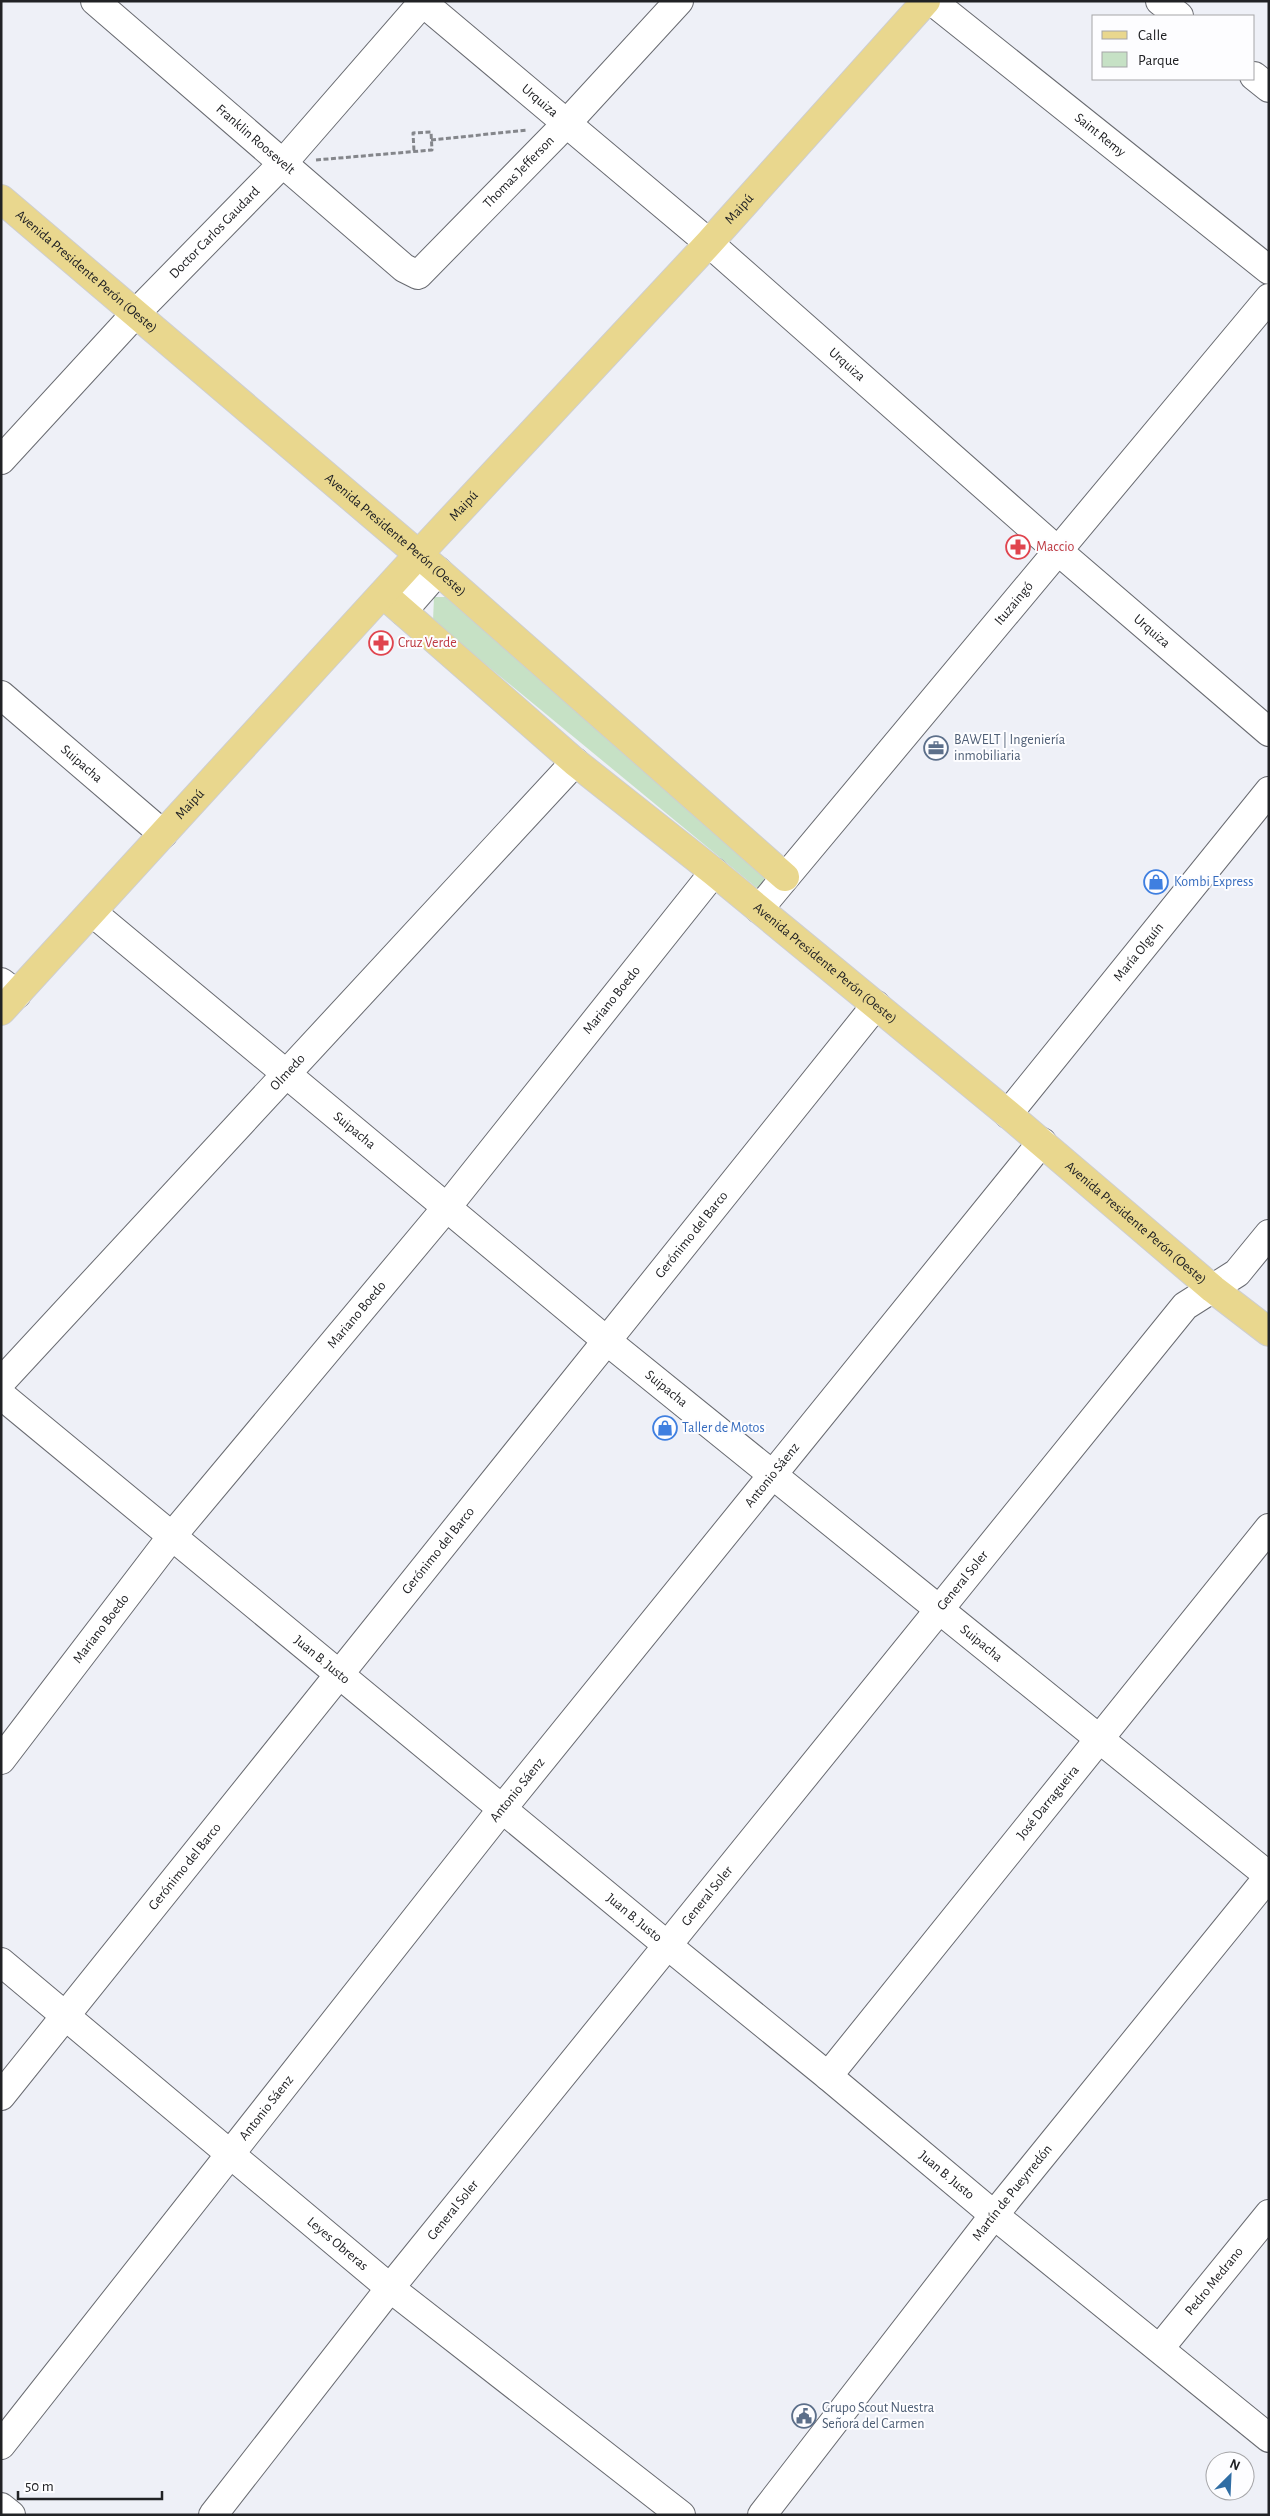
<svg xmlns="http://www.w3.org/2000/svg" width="1270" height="2516" viewBox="0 0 1270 2516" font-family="'Alegreya Sans',sans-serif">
<rect width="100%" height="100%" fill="#eef0f7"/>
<path fill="#c6e1c5" d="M 434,597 L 454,597 L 769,876 L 757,888 L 433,621 Z"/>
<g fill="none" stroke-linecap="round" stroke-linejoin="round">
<g stroke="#696b71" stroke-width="30">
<g id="minor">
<path id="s1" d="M 95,1 L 404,268 L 418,275 L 566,124 L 679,1"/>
<path id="s2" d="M 421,1 L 709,243 L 1057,550 L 1269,732"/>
<path id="s3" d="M 932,1 L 1269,270"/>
<path d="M 1160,1 L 1179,16"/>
<path d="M 1254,76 L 1269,88"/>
<path id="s4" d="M 1,460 L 137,312 L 283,163 L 424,1"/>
<path d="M 403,611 L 438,571"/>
<path id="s5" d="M 1,695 L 163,834"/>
<path id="s6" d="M 759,909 L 1269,298"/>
<path id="s7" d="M 93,913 L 607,1341 L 1269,1876"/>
<path d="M 1,982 L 17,994"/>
<path id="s8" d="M 1008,1114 L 1269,791"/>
<path id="s9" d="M 1,1382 L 575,762"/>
<path id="s10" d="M 1,1395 L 667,1945 L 828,2076 L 994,2215 L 1269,2438"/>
<path id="s11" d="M 1,1760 L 172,1536 L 447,1207 L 714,872"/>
<path id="s12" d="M 1,1962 L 390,2288 L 681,2515"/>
<path id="s13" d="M 828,2076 L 1269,1528"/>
<path id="s14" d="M 1,2096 L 876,1005"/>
<path id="s15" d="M 1160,2348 L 1269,2214"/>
<path id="s16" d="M 1,2445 L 502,1809 L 1042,1142"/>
<path d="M 1,2507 L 11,2515"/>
<path id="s17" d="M 213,2515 L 390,2288 L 1185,1306 L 1237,1273 L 1269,1234"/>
<path id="s18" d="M 762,2515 L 994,2215 L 1269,1876"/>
</g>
</g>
<g stroke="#cececf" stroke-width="30">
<g id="major">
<path id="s19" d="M 1,199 L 438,571 L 785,877"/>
<path id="s20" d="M 383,594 L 575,762 L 714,872 L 1008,1114 L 1213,1289 L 1269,1332"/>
<path id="s21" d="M 1,1011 L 418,555 L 709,243 L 926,1"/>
</g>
</g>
<g stroke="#84868b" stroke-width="3" stroke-dasharray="5 2.5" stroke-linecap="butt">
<path d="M 431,140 L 528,130"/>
<path d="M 316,160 L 432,150 L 431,132 L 413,133 L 414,151"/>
</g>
<use href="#minor" stroke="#fff" stroke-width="28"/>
<use href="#major" stroke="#e9d78e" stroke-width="28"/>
</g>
<defs>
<g id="pharmacy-ring" transform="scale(1.25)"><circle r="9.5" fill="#fdfdff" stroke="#e0444e" stroke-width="1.5"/><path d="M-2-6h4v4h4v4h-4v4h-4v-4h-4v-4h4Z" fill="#e0444e"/></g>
<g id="office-ring" transform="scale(1.25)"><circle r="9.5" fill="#fdfdff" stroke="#5c6f8a" stroke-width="1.5"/><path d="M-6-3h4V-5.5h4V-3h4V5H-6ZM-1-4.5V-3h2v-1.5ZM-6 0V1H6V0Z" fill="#5c6f8a"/></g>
<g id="shop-ring" transform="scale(1.25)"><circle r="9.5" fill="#fdfdff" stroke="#3f7fe0" stroke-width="1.5"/><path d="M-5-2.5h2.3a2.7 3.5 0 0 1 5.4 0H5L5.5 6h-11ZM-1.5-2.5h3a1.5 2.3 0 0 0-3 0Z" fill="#3f7fe0"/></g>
<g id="civic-ring" transform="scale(1.25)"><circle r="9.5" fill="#fdfdff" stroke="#5c6f8a" stroke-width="1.5"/><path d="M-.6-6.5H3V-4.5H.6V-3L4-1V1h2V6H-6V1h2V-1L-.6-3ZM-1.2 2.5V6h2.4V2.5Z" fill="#5c6f8a"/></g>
</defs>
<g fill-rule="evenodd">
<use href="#pharmacy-ring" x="1018" y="547"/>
<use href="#pharmacy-ring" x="381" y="643"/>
<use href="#office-ring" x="936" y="748"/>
<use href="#shop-ring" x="1156" y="882"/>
<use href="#shop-ring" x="665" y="1428"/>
<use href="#civic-ring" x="804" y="2416"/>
</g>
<g text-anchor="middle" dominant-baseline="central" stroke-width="4" stroke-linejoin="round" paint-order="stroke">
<g font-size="14" fill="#212225" stroke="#fdfdff">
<text stroke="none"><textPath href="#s2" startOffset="155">Urquiza</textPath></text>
<text stroke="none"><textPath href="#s3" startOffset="215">Saint Remy</textPath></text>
<text stroke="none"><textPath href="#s1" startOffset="212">Franklin Roosevelt</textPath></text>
<text stroke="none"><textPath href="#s1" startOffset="568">Thomas Jefferson</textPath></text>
<text stroke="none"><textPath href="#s21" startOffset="1090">Maipú</textPath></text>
<text stroke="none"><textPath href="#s4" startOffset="312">Doctor Carlos Gaudard</textPath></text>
<text stroke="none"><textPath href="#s19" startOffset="112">Avenida Presidente Perón (Oeste)</textPath></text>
<text stroke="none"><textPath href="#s2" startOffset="560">Urquiza</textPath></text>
<text stroke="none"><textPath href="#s21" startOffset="685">Maipú</textPath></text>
<text stroke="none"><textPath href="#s19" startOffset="518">Avenida Presidente Perón (Oeste)</textPath></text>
<text stroke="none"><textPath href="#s6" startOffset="398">Ituzaingó</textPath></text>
<text stroke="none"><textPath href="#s2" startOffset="965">Urquiza</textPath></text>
<text stroke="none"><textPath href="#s5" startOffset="106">Suipacha</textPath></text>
<text stroke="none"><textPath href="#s21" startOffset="280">Maipú</textPath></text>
<text stroke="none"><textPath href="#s8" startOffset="208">María Olguín</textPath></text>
<text stroke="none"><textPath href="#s20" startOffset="576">Avenida Presidente Perón (Oeste)</textPath></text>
<text stroke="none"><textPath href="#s11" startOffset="975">Mariano Boedo</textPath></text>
<text stroke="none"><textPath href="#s9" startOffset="422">Olmedo</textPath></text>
<text stroke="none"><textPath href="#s7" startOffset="340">Suipacha</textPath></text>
<text stroke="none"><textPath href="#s20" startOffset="981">Avenida Presidente Perón (Oeste)</textPath></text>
<text stroke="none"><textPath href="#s14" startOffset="1104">Gerónimo del Barco</textPath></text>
<text stroke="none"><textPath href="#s11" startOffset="570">Mariano Boedo</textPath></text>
<text stroke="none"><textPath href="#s7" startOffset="745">Suipacha</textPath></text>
<text stroke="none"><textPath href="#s16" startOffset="1239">Antonio Sáenz</textPath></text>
<text stroke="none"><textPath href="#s14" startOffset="699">Gerónimo del Barco</textPath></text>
<text stroke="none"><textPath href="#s17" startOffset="1198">General Soler</textPath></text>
<text stroke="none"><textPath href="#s11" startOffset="165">Mariano Boedo</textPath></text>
<text stroke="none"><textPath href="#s7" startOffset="1150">Suipacha</textPath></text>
<text stroke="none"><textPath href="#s10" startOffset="416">Juan B. Justo</textPath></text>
<text stroke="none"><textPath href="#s16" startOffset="834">Antonio Sáenz</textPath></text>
<text stroke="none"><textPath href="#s13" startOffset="351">José Darragueira</textPath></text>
<text stroke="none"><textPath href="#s14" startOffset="294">Gerónimo del Barco</textPath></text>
<text stroke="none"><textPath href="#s17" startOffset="792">General Soler</textPath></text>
<text stroke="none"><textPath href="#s10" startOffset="821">Juan B. Justo</textPath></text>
<text stroke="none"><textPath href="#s16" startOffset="429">Antonio Sáenz</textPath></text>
<text stroke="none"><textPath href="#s10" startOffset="1226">Juan B. Justo</textPath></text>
<text stroke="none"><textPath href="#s18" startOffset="408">Martín de Pueyrredón</textPath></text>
<text stroke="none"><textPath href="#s17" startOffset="388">General Soler</textPath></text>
<text stroke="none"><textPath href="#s12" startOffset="439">Leyes Obreras</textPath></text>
<text stroke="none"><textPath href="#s15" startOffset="86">Pedro Medrano</textPath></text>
</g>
<g font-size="14" fill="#be3a42" stroke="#fdfdff" text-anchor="start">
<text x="1036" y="547">Maccio</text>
<text x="398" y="643">Cruz Verde</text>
</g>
<g font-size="14" fill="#4e5e75" stroke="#fdfdff" text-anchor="start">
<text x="954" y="740">BAWELT | Ingeniería<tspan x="954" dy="16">inmobiliaria</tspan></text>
<text x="822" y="2408">Grupo Scout Nuestra<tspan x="822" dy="16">Señora del Carmen</tspan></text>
</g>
<g font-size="14" fill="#366cbe" stroke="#fdfdff" text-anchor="start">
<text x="1174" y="882">Kombi Express</text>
<text x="682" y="1428">Taller de Motos</text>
</g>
</g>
<rect width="1270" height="2516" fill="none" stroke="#212225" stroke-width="5"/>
<rect x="1092" y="15" width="162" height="65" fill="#fdfdff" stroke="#a5a5a8"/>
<rect x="1102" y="31" width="25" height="8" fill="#e9d78e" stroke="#a5a5a8"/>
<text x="1138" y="40" font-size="15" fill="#212225">Calle</text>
<rect x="1102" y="52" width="25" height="15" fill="#c6e1c5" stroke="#a5a5a8"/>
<text x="1138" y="65" font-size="15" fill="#212225">Parque</text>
<g transform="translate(1230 2476) rotate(24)"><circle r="24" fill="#fdfdff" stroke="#a5a5a8"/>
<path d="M0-4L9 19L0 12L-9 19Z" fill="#2f6da4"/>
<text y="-8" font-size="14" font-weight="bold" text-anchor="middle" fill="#212225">N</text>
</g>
<path d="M18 2491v8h144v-8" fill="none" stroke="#212225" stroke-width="2.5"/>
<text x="25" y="2491" font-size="15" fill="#212225" stroke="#fdfdff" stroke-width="4" paint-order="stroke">50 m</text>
</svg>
